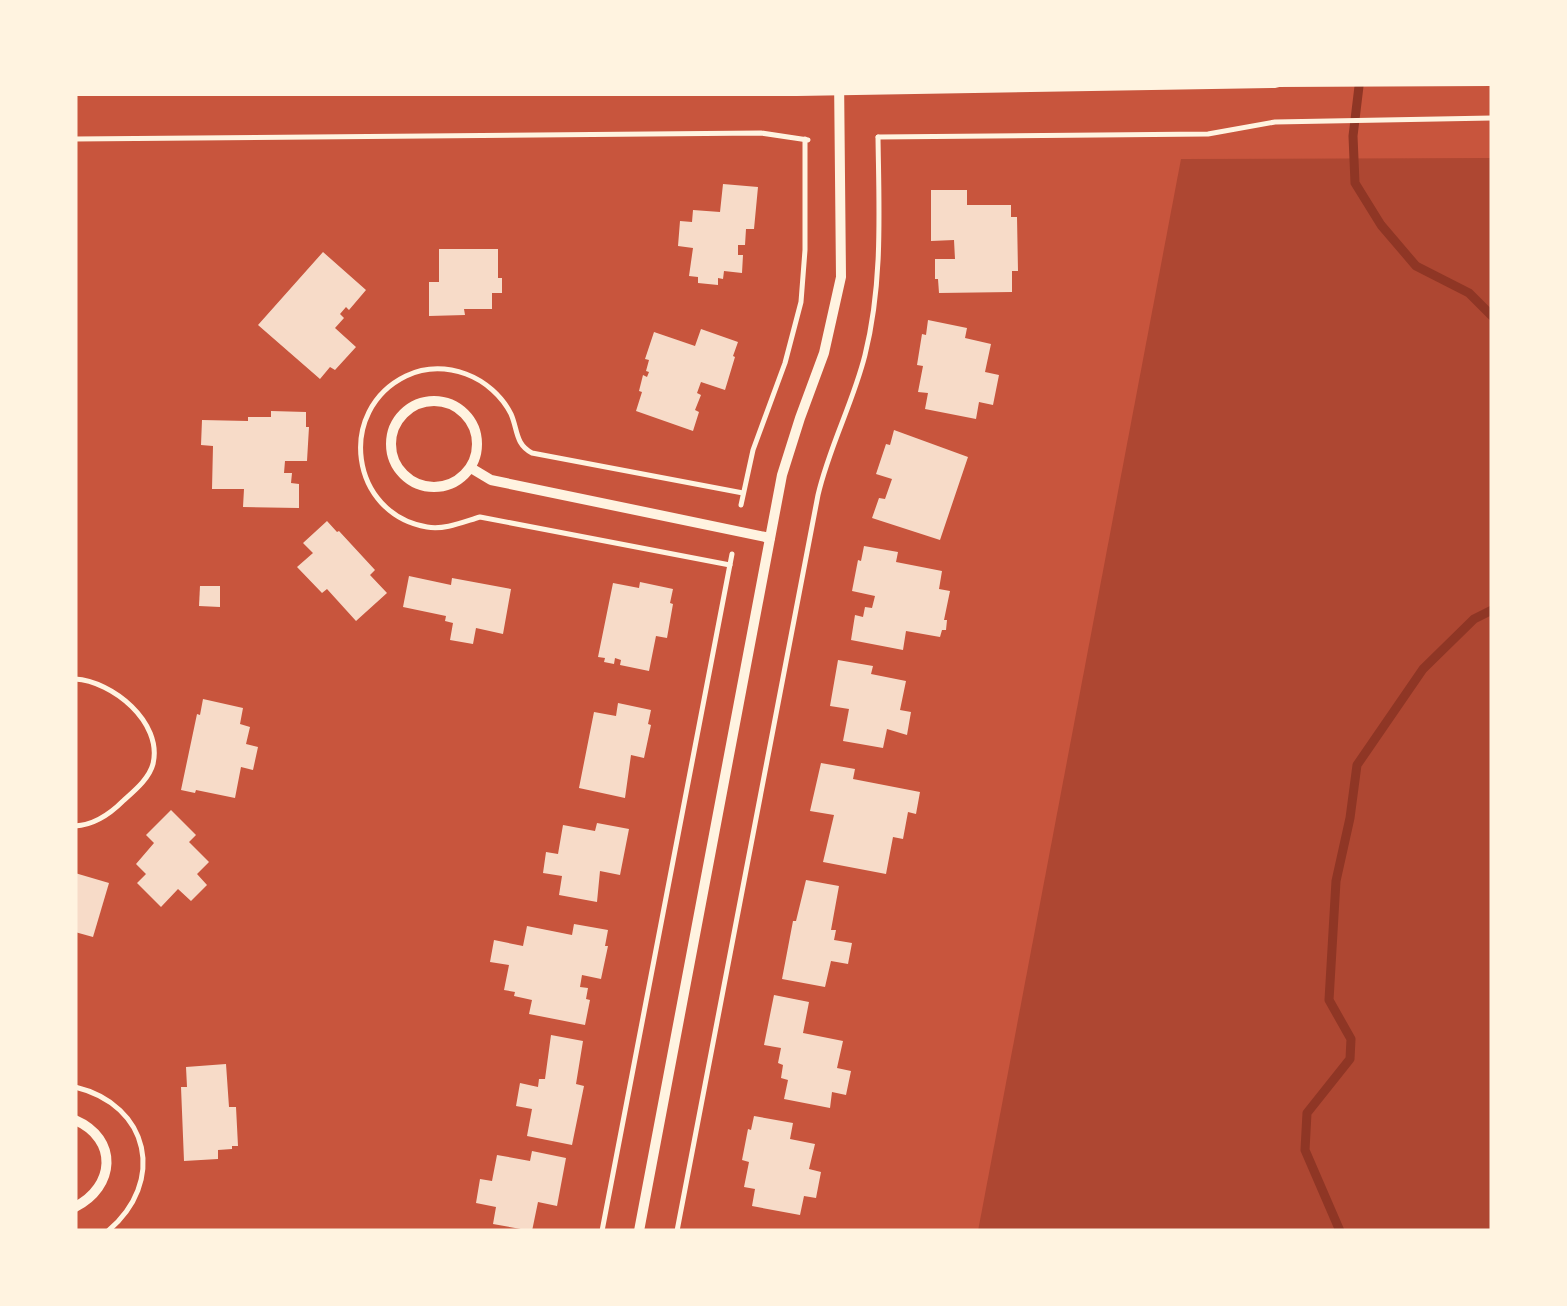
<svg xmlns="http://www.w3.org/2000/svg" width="1567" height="1306" viewBox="0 0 1567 1306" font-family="'Public Sans',sans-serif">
<rect width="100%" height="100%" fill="#c8553d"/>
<path fill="#ae4732" d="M 1492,158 L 1492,1231 L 978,1231 L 1181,159 Z"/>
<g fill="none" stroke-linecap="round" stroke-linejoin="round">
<g stroke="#8f3625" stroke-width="9">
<path d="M 1360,78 L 1353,136 L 1355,183 L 1381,225 L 1416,266 L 1469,293 L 1492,316"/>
<path d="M 1340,1231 L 1305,1150 L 1307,1113 L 1350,1059 L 1351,1039 L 1329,1000 L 1336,881 L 1350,818 L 1357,765 L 1423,669 L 1474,619 L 1492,610"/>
</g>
</g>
<g fill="#f7dbc8">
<path d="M 723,184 L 758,187 L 754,229 L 746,229 L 745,245 L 738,245 L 738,255 L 743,255 L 742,273 L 724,271 L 723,279 L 718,278 L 718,285 L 698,283 L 698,277 L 689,276 L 693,248 L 678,246 L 680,221 L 692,222 L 693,210 L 720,212 Z"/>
<path d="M 931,190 L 967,190 L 967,205 L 1011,205 L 1011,217 L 1017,217 L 1018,271 L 1012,271 L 1012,292 L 939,293 L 938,279 L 935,279 L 935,259 L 955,259 L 954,240 L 931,241 Z"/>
<path d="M 439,249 L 498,249 L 498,278 L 502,278 L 502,293 L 492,293 L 492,309 L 464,309 L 465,315 L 429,316 L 429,282 L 439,282 Z"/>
<path d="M 323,252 L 366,290 L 349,310 L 346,307 L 340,314 L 344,318 L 335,328 L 356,347 L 335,370 L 330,367 L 320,379 L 258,325 Z"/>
<path d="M 928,320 L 967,328 L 965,338 L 991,344 L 985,372 L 999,375 L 993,405 L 979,402 L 976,419 L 925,409 L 928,393 L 918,392 L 923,366 L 917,365 L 922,334 L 926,335 Z"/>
<path d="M 701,329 L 738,342 L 733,356 L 735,357 L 725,390 L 701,382 L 697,393 L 701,395 L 695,410 L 699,412 L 693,431 L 636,411 L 642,392 L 639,391 L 643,375 L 647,377 L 649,372 L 646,371 L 649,360 L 645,359 L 654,332 L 695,346 Z"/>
<path d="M 271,411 L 306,412 L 306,427 L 309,427 L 307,461 L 285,461 L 284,473 L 292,473 L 291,483 L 299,484 L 299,508 L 243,507 L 244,489 L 212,489 L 213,446 L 201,445 L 202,420 L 248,421 L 248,417 L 271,417 Z"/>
<path d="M 894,430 L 968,457 L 940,540 L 872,518 L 879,498 L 885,499 L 892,479 L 876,474 L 886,444 L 890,445 Z"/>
<path d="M 327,521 L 337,532 L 339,531 L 375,570 L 370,575 L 387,593 L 356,621 L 327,589 L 322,593 L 297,567 L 313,553 L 303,543 Z"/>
<path d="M 864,546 L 898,552 L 896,562 L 942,571 L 939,589 L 950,591 L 944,620 L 947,620 L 946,630 L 942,630 L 940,637 L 906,631 L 903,650 L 851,640 L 855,615 L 863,617 L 865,607 L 872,608 L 875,596 L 852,591 L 858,560 L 861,561 Z"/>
<path d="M 409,576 L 451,585 L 452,578 L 511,589 L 503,634 L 476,628 L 473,644 L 450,640 L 453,623 L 445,621 L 446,616 L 403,607 Z"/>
<path d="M 640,582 L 673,589 L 670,603 L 673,604 L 667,638 L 656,636 L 649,671 L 620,665 L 621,660 L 615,658 L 614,664 L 604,662 L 605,658 L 598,657 L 613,583 L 639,588 Z"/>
<path d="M 200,586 L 220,586 L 220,607 L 199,606 Z"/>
<path d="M 838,660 L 873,666 L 871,674 L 906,681 L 900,710 L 911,712 L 907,735 L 887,729 L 883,748 L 843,741 L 849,709 L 830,706 Z"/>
<path d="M 203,699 L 243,708 L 240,724 L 250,727 L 246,744 L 258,747 L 253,770 L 241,767 L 235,798 L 196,790 L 195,793 L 181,790 L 197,714 L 200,715 Z"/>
<path d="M 618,703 L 651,710 L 648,724 L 651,725 L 644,758 L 631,755 L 625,798 L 579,788 L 594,712 L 616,716 Z"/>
<path d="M 821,763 L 855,769 L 853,779 L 920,792 L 916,814 L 908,812 L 903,839 L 893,837 L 886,874 L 823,862 L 834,815 L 810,811 Z"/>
<path d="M 171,810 L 196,835 L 189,842 L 209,862 L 197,874 L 207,885 L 191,901 L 178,889 L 161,907 L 137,883 L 146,874 L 136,864 L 154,843 L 146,835 Z"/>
<path d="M 597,823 L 629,829 L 620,875 L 600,871 L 597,902 L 559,895 L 562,876 L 543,873 L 546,852 L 558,854 L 563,825 L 595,831 Z"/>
<path d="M 75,873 L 109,883 L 93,937 L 75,932 Z"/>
<path d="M 806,880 L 839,886 L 831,930 L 836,930 L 834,940 L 852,943 L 848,964 L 831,961 L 825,987 L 782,979 L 793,921 L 796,921 Z"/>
<path d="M 574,924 L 608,930 L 605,946 L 608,946 L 601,979 L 582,975 L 580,987 L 588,988 L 586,999 L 590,1000 L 585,1025 L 529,1014 L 532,1000 L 514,996 L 515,992 L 504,990 L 509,965 L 490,962 L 494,940 L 523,946 L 527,926 L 572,935 Z"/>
<path d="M 774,995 L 809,1002 L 803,1033 L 843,1041 L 837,1068 L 851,1071 L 846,1095 L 832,1092 L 830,1108 L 784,1099 L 788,1080 L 781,1078 L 783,1065 L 778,1063 L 781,1048 L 764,1045 Z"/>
<path d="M 551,1035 L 583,1041 L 576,1084 L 584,1086 L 572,1145 L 527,1136 L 532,1109 L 516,1106 L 520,1083 L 538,1087 L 539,1079 L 545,1079 Z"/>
<path d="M 226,1064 L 229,1107 L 236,1107 L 238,1146 L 232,1146 L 232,1149 L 218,1150 L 218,1159 L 184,1161 L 181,1087 L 187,1087 L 186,1067 Z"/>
<path d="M 754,1116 L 793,1123 L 790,1139 L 815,1144 L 809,1169 L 821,1172 L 816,1198 L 804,1196 L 800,1215 L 752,1206 L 755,1189 L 744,1187 L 749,1162 L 742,1160 L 748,1129 L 751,1130 Z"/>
<path d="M 532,1151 L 566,1158 L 557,1206 L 538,1202 L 532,1231 L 493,1224 L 496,1207 L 476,1203 L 480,1179 L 492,1181 L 497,1155 L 530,1161 Z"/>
</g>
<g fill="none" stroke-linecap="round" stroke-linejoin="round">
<g stroke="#fff3e0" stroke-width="5">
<path d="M 878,137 L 1208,134 L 1275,122 L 1492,118"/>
<path d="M 75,139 L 761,133 L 808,140"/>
<path d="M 741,505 L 753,450 L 785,363 L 801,302 L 805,250 L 805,139"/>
<path d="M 730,565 L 480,517 C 463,522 445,530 427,527 C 350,514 336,410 406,376 C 425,367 446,367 466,374 C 485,381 502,396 511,414 C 518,430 515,444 532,453 L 743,493"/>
<path d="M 75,679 C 112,681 163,722 153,764 C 149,779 134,791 123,801 C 110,814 94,825 75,826"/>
<path d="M 75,1087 C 150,1105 166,1182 108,1231"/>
<path d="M 602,1231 L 732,554"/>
<path d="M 677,1231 L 818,495 C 829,447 853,403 865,355 C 883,283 879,210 878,137"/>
</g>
<g stroke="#fff3e0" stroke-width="10">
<circle cx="434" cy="444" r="43"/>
<path d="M 471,468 L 491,480 L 770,538"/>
<path d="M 75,1120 C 119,1139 115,1187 75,1207"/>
<path d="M 639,1231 L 782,475 L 800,418 L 824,353 L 841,277 L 839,75"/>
</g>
<path stroke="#fff3e0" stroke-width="18" d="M 1275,78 L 1492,77"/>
<path stroke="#fff3e0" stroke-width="20" d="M 75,86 L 797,86 L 1275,78"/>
</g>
<rect width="1567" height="1306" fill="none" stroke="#fff3e0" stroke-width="155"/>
</svg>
